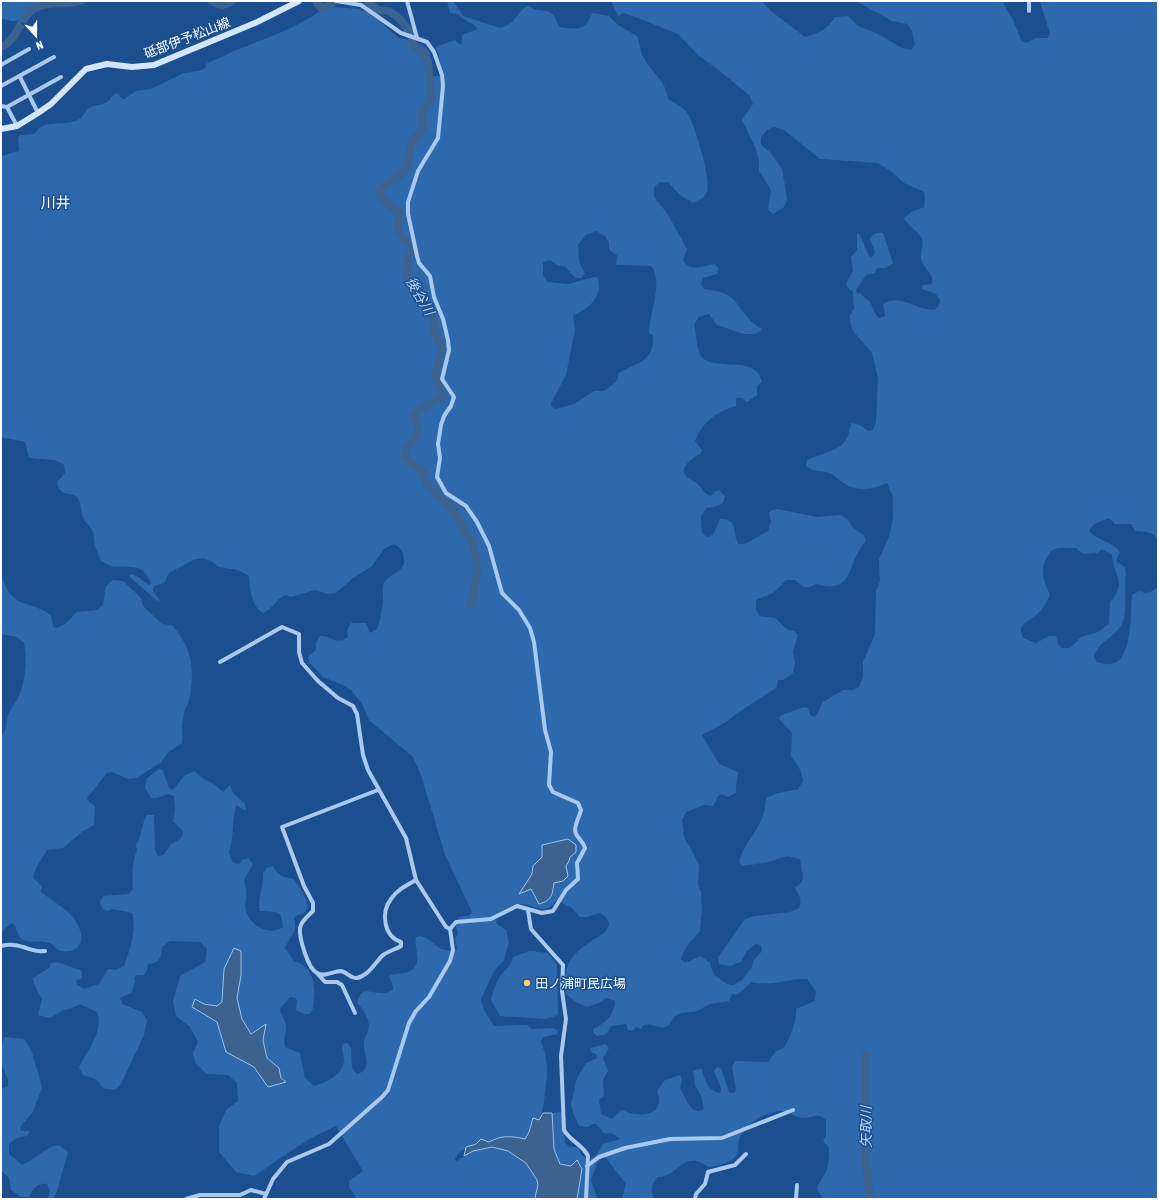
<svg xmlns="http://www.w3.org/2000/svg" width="1159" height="1200" viewBox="0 0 1159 1200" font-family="'Asap Condensed','Noto Sans JP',sans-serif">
<rect width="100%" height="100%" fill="#1b4f8f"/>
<g fill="#2e69ad" fill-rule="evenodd">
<path d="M 1,1 L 52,1 C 46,3 36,5 31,8 C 18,17 22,26 1,18 Z"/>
<path d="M 447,1 L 453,1 L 463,16 L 500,28 C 513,26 517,14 526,6 L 530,6 C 536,13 544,8 551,13 C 555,16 557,22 560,27 C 568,28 580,31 586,24 C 589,21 590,16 593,13 L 609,16 L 618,25 L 637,36 C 640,44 640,53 645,60 C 653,74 666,81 668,99 C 675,103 683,107 688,114 C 695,126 711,178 707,192 C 705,198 698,200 693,203 L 681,196 L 668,182 L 660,182 L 654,187 L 654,197 L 667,213 L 687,249 L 683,260 C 691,273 701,266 715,264 L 718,268 L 717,274 L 703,278 L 701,284 L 704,289 C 738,294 730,298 750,320 C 753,324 759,326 762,330 L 754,334 L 744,334 L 717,325 L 709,314 L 699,317 L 694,324 C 696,333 696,343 699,352 C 707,376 756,351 762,382 L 757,386 L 757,395 L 747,402 L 742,398 L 736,398 L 736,406 C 717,411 702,422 695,441 L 702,450 L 700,454 C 693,458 676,468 688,478 C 691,480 696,482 699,485 C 703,490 704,494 711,496 L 714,492 L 719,490 L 725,496 L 723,503 L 714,507 L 706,508 L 701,516 L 702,533 L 707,537 L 713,535 L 720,519 C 738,519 732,530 738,544 L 745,544 L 768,531 L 771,522 L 769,513 L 772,510 L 777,509 L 817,517 L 841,515 L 848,520 L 852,527 L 864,535 L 866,541 C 846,561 856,596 816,584 L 810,587 L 803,587 L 795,580 L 786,580 L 773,593 L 756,600 L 756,610 L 760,616 L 775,618 C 782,623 784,630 794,631 L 798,635 L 793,652 L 795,663 L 793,673 L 783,680 L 778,680 L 777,687 L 736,714 L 728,721 L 702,735 L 719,764 L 738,772 C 738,780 735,786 736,793 L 728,797 L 721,794 L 717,797 L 716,802 L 713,806 L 704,805 L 686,812 L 682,820 L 684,837 L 699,864 L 698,885 L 701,892 L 702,911 L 700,931 C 691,941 685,946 681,959 L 685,963 L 701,956 L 710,963 L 714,975 L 727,984 L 733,985 L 742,980 L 752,967 L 753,961 L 762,951 L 761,945 L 755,944 L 747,951 L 741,962 L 730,966 L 719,964 L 718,957 L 745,919 L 755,916 L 790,912 L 799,908 C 803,896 798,897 795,887 L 800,884 L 803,878 L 800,859 L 787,856 L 768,862 L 743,866 L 739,862 C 746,837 765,828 766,798 L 775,794 L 798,789 L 803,781 L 801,771 L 791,756 L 792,733 L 779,719 L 780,716 L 804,707 L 808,708 L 810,715 L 815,717 L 823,702 L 843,690 L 853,690 L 859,687 L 863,677 L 863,662 L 875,634 L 876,591 L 880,581 L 879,559 L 890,534 L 893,517 L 893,497 L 887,483 C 874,489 859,492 845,484 C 838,480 835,474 826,472 C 818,470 813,472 806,466 L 807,460 C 818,454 838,452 845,441 C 850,436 848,429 852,423 L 860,425 L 868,431 L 873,430 L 876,422 L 878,379 L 872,353 L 853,331 L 850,323 L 850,315 L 854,309 L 853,292 L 847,287 L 846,283 L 853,271 L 851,257 L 857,250 L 857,233 L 860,235 L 869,256 L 872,257 L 875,254 L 873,246 L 869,239 C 872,234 877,232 883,233 L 893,263 L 885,268 L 877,268 L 875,273 L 866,275 L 856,290 L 857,294 L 860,293 L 870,302 L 876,315 L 879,318 L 885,316 L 883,304 C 901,293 915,310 934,310 L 938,307 L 940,301 L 936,294 L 922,289 L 923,285 L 932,284 C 934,272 923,269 921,259 C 920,251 925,245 921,237 C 916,229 907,226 904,218 L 911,212 L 924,207 L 925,199 L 924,192 L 904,183 L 892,172 L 878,163 L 820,159 L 783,129 L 773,127 L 766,131 L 761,138 L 761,145 L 770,152 L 782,169 L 785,186 L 787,200 L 784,207 L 773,214 L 768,210 L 771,190 L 759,171 L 759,162 L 756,149 L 742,120 L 753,104 L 750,96 L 720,71 L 699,56 L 678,34 L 638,18 L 624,13 L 618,16 L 611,1 L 762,1 L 771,11 L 805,37 C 819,33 828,29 835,17 L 848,16 L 858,26 L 876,33 L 902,48 L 911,50 L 915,45 L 912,31 L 907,24 L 892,21 L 856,1 L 1002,1 L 1013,20 L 1021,40 L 1026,43 L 1036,38 L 1048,38 L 1050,34 L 1040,1 L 1158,1 L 1158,556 L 1157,540 L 1155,535 L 1147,532 L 1135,531 L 1131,524 L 1115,524 L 1109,518 L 1094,524 L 1090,529 L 1090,532 C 1098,541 1112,541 1120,552 L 1117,558 L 1117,562 L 1125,567 L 1126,574 C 1124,587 1128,613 1122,624 C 1115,637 1098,642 1094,656 L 1096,661 C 1100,663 1105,665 1111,664 C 1133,661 1130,613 1132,595 L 1139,591 C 1147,594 1151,593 1158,587 L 1158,1199 L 823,1199 L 817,1189 C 818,1182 823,1178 826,1172 C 829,1164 829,1156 829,1148 L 823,1141 L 826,1136 L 826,1120 C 817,1112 814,1118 804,1118 C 795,1118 788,1110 780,1111 C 764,1113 747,1122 740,1137 C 737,1142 739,1147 738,1152 C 734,1163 717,1166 708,1167 C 684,1148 677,1178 658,1177 C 651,1183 650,1191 654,1199 L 622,1199 L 626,1184 L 606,1158 L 602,1158 L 597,1163 L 591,1180 L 597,1198 L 580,1199 L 577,1196 L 580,1183 L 571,1166 L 560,1164 L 554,1149 L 552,1113 L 560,1112 L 562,1114 L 565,1143 L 570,1147 L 578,1147 L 582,1155 L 589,1161 L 598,1153 L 603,1144 L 620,1139 L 614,1134 L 604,1133 L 596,1124 L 593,1124 L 588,1127 L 579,1126 L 573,1113 L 571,1104 L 577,1078 L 586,1063 L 597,1058 L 596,1054 L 591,1052 L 590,1048 L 606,1044 L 609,1048 L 603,1058 L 608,1071 L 603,1080 L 604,1096 L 599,1100 L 601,1114 L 612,1119 L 622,1110 C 638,1118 667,1117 657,1091 L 665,1080 L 680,1075 L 682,1081 L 680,1088 C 686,1097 690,1117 704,1109 L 701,1095 L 695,1086 L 693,1070 L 702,1069 C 705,1081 708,1091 720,1093 L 721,1088 L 714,1071 L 717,1067 L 721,1068 L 729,1092 L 734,1093 L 736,1090 L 732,1067 L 735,1061 L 768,1062 L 776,1051 L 784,1048 C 790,1037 797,1022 796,1009 L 815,1001 L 816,991 L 807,979 C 788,978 771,987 752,982 L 737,995 L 732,994 L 729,1001 C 722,1003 713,1002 708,1005 C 704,1006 701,1010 697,1011 C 691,1013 684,1011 679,1014 C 672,1017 672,1024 666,1027 C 659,1029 652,1023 644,1025 L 641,1029 L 636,1027 L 632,1031 L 628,1030 L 626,1024 L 611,1026 L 607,1034 L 597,1036 L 593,1032 L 593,1029 C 606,1023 614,1015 615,1001 L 606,998 L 601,1002 L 587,1007 L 576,1002 L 566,994 C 564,965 567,959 591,941 C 599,936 606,934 609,925 L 607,918 L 600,913 L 587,917 L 580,917 L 572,908 L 557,900 C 542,919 534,901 517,904 C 508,906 502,913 495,918 L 497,924 L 506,930 L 509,942 L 504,960 L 494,971 L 481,999 L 484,1010 L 494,1026 L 527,1025 L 532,1029 L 553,1028 L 557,1030 L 557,1034 L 543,1037 L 541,1042 C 550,1065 547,1077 544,1101 C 543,1108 542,1113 539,1120 L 531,1123 L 529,1132 L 525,1139 C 511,1136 502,1135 489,1142 L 481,1139 C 472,1147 459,1147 455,1160 L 457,1161 L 473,1151 L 492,1147 L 508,1151 L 526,1163 L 537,1180 L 538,1185 L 535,1197 L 537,1199 L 357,1199 L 349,1187 L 349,1181 L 363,1171 L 336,1126 L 309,1139 L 254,1176 L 236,1172 L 219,1152 L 219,1126 L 226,1110 L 238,1101 L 237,1083 L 228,1075 L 207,1074 L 195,1063 L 193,1053 L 198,1042 L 190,1027 L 176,1016 L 173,1001 L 180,976 L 205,962 L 207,949 L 200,942 L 170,941 L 162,947 C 161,958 160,963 148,964 L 147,971 L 143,975 L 136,975 L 134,978 L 135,981 L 132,993 L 120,998 L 122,1004 L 142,1012 L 147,1020 L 144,1035 L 121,1084 L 116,1089 C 99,1092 103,1083 95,1079 C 92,1077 87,1077 83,1075 L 79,1067 C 87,1050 104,1032 97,1012 L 80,1004 L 70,1009 L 63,1010 L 50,1018 L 38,1015 L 42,999 L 34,984 L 33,978 L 49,968 L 51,963 L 57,962 L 82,971 L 81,979 L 76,980 L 77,985 L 84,989 L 99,984 L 108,969 L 116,970 L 124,966 C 130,949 137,931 132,913 L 112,909 L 107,911 L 102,908 L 100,902 L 103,896 L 128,894 L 133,889 C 132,878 132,860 137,851 L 136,845 C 142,836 141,825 147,815 L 154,815 L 155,850 L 158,856 L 164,855 L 170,845 L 180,839 L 183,834 L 182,830 L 173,821 L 175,810 L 174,796 L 168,794 L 157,798 L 151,798 L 145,788 L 147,778 L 159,769 L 163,770 L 169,788 L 173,790 L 184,776 L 194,771 L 204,779 L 214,784 L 223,792 L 230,785 L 233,793 L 245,804 L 246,811 L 236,805 C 232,821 234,837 229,852 L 233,863 L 239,864 L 242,860 L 248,858 L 253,864 L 244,880 C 245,884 246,888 246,893 C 247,899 244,905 246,911 C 250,926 270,936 283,927 L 281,915 L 275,912 L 260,911 C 257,901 264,884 263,873 L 267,868 L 273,866 C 278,876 283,877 294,879 L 306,899 L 308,908 L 303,914 L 297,915 L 294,918 C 298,934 290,935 285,948 L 294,961 C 312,966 316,983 314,999 C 313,1005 314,1009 310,1014 L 304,1014 L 296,1010 L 297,1002 L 296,998 L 290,997 L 280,1009 C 281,1016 287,1021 286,1028 C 286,1035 283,1039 285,1047 L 300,1053 L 305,1078 L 314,1086 C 326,1083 344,1074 344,1060 C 344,1054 340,1050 343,1044 L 347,1043 L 351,1048 L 352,1068 L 357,1074 C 374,1069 363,1054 364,1042 C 364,1038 367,1035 368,1031 C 371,1020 364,1010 357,1003 C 361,986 368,992 379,993 C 384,994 389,992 393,990 L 393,986 L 389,976 C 396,973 402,974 408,972 C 425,964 413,949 416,937 L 421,936 C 438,942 436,954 457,949 L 455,938 L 458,934 L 455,922 C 458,917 463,916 469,916 L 472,912 L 445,855 L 422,778 L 413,757 L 369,720 L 362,704 L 351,690 L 343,685 L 323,677 L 309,662 L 308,657 L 316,650 L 316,643 L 320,636 C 331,635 337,646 348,637 L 347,630 L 351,623 L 366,623 L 370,633 L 377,629 C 380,622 383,606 383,599 C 383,595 382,590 383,586 C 385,573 406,574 404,559 C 404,552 400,547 394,544 L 385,548 L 371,567 L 353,578 L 336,593 L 329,594 L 315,590 L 291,597 L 286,595 C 276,598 273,609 263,613 C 251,606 250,589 249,576 L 238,570 L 219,567 L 211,561 L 202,558 L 193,560 L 169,573 L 164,583 L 154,586 L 153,591 L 160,601 L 156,600 L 130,577 L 130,574 L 137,576 L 149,585 L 151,584 C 144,561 129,569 111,566 C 108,565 103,562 100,560 C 99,556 95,546 94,542 C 93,538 95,535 92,530 C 90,525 85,523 83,518 C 81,512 81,505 79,500 C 73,489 60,500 57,482 L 65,473 L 64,465 L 55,460 L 29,458 L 25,442 L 1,437 L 1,156 L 19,151 L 18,138 L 20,135 L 35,134 C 41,119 63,126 76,121 C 83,118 84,112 89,108 C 95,105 102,105 107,102 C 112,99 111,94 118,93 L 121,98 L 124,99 L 136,91 L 151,89 L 184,73 L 199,71 L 205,68 L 206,64 C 214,59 223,58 231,52 C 264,39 299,28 327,6 C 343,9 357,6 371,14 C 382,20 389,33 400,38 C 409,41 421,42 428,50 C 434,59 428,68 433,76 L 439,76 L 443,72 L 436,47 L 455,40 L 459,44 L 462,44 L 462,35 L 478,29 C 473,22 464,22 458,14 L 450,13 ZM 596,231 L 605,236 L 609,242 L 609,250 L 617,255 L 616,265 L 651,266 C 664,280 649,315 649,333 L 653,336 C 654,362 638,362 619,373 L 617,381 L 607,389 L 603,391 L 594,391 L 574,404 L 555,409 L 551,406 L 551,403 L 566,375 L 575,330 L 573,316 C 589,308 603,298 598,278 L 594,277 L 569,284 L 547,282 L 543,275 L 543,262 L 550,260 L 557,265 L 565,267 L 576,278 L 581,278 L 585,274 L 579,262 L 578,245 L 586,235 ZM 1059,548 L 1076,548 L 1083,554 L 1097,553 L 1102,549 L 1112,555 C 1113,575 1128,583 1110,602 L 1109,624 L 1098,632 L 1081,637 L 1070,648 L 1062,648 L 1058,644 L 1056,636 L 1049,636 L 1036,643 L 1023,638 C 1018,625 1023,625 1032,618 C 1040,613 1046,604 1050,595 C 1042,578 1039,565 1052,550 Z"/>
<path d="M 1,575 C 13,611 26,598 51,615 L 53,627 L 57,628 L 65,624 L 77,612 L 97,610 L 103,605 L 106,586 L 113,580 L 123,581 L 141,598 L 143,606 L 162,624 L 172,625 C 193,649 195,670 189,701 C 188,705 185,708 184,712 C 184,717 182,722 182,727 C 182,733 183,738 182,743 L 169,752 L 160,763 L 136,778 L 128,779 L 112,772 L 107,773 L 87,798 L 89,802 L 95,806 L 94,825 L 83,831 L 63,848 L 47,850 L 35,870 L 33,878 L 42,886 L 41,892 C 50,899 60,905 68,912 C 83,925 91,954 61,951 C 56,950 53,944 49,943 C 33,938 21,950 15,925 L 11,923 L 1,933 L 1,735 C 8,731 6,723 8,715 C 11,707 18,701 20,693 C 26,678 27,658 24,643 L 17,637 L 1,634 Z"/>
<path d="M 530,951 L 548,953 L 557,965 L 558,1015 L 546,1019 L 500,1016 L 491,1000 C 493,992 496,982 501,975 C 507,967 510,968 513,957 Z"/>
<path d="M 5,1037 L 24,1039 L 31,1049 L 42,1087 L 33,1112 L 20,1127 L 21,1131 L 30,1131 L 27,1136 L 17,1138 L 9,1144 L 9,1154 L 22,1165 C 35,1160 44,1147 59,1145 L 68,1152 L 57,1191 L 53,1199 L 48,1199 L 50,1190 L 47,1184 C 37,1183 34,1188 29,1197 L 21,1197 L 11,1190 L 9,1178 L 1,1170 L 1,1089 L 8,1086 C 9,1078 6,1075 3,1068 C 0,1058 0,1046 5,1037 Z"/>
</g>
<g fill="#3c6290" stroke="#9cc4f0">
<path d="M 568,839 L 576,845 L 576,852 L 570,857 L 569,861 L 566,866 L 568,876 L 563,881 L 554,883 C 552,894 553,900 539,904 L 531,889 L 519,894 L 532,874 L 533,866 L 542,857 L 542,845 Z"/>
<path d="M 234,948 L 241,951 L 241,975 L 237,998 L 242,1019 L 251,1034 L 266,1024 L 263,1040 L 267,1058 L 279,1068 L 281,1078 L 286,1082 L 268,1087 L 254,1067 L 226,1052 L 217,1022 L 192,1007 L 195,999 L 204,1004 L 217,1006 L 222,1002 L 224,969 Z"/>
<path d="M 543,1113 L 552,1113 L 554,1149 L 560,1164 L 571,1166 L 577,1160 L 582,1169 L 577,1199 L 537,1199 L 535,1197 L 538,1185 L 537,1180 L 526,1163 L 508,1151 L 492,1147 L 473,1151 L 464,1156 L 466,1147 L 476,1144 L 481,1139 L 489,1142 C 502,1135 511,1136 525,1139 L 529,1132 L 533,1118 L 539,1120 Z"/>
</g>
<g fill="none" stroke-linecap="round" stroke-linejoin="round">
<g stroke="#3c6290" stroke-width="8">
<path d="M 212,1 C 220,6 224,6 232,1"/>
<path d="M 316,1 L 319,6 L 324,9 L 334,1"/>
<path d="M 367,1 L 378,10 L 389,11 L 399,18 L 410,32 L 413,44 L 424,54 L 428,61 L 431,97 L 421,116 L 423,120 L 423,129 L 412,141 L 407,167 L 402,174 L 381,189 L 379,193 L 385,202 L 400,213 C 400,218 398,221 398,226 C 397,235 404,239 411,244 L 412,253 L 408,257 L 407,277 L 411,283 L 417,284 L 421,291 L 421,300 L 426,304 L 435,321 L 434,330 L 441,346 L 441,353 L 435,375 L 444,396 L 420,409 L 414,416 L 418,427 L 416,438 L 405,449 L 405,457 L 423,472 L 427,484 L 434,490 L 441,499 L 451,506 L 473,545 L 476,557 L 477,575 L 471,605"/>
<path d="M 1,47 C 20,38 19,17 35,8 C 50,0 66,6 81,1"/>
<path d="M 866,1055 L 865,1155 L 870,1199"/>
</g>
<g stroke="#a9c9ee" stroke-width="4">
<path d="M 336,1 L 361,5 L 401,33 L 427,42 L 434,52 L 442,75 L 443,86 L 438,138 L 418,171 L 408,202 L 408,214 L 417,256 L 419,263 L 430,276 L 434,297 L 443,319 L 448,340 L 449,350 L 442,379 L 454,397 L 451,406 L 444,416 L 441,425 L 438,444 L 440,458 L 437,477 L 446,493 L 466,506 L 477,522 L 489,546 L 502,593 L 519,610 L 530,628 L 534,642 L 545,730 L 551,752 L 549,785 L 553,792 L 578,803 L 581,810 C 579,819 571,829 578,837 C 581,841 584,843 585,848 L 577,863 L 578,879 L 566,890 L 553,911 L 542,913 L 517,906 L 491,919 L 456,922 L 450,929"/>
<path d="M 407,1 L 417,38"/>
<path d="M 1029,1 L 1029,11"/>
<path d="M 1,65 L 29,49"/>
<path d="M 20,77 L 38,113"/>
<path d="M 1,86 L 54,57"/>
<path d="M 1,106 L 7,107 L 61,77"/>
<path d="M 7,107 L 17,126"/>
<path d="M 220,662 L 282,627 L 299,634 L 299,652 L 302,663 L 318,681 L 338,698 L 353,706 L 357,714 L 363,755 L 368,770 L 406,838 L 416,880 L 446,927 L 450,929 L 453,950 L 450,961 L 429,997 L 416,1011 L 409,1023 L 388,1090 L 382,1097 L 329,1144 L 287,1162 L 273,1179 L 264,1199"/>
<path d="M 378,790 L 282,827 L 304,886 L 313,903 L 313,911 C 308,916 301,921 300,928 C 299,938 308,969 317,973 C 324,978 333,971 341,971 C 347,972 351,979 357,978 C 368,976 375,963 382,956 C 387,951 395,950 401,946 L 401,942 C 383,936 381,912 391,899 C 397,890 407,885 416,880"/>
<path d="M 528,910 L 531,929 L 563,965 L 562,991 L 566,1019 L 561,1056 L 564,1130 C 570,1141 583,1145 588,1156 L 586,1199"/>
<path d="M 1,946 C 22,941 30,954 45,951"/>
<path d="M 317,973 L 325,982 L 337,982 L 342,985 L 355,1013"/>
<path d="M 587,1166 L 599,1157 L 625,1148 L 670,1139 L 722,1138 L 793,1110"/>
<path d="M 186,1199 L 200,1195 L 240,1195 L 251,1190 L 266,1194"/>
<path d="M 695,1199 L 696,1194 L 705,1184 L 708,1172 L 735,1165 L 746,1154"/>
<path d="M 796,1199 L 797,1185"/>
</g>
<path stroke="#d6e6fa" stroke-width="6" d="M 1,129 L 17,126 L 38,113 L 51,104 L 86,69 L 107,64 L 132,67 L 154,65 L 255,23 L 299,1"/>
</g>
<circle fill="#ffd166" stroke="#1b4f8f" stroke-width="1.5" cx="527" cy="983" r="4"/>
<g text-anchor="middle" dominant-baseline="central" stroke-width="3" stroke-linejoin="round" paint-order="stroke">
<g font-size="13" fill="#fff" stroke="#1b4f8f">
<text transform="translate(187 38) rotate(-21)">砥部伊予松山線</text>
</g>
<g font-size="13" fill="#fff" stroke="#1b4f8f" text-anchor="start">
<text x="535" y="983">田ノ浦町民広場</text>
</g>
<g font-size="14" font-style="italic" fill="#b5d3f5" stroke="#1b4f8f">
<text transform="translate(420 296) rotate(60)">後谷川</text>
<text transform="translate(866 1127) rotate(-90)">矢取川</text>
</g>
<g font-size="15" fill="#fff" stroke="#1b4f8f">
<text x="56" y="202">川井</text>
</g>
</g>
<rect width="1159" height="1200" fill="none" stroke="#ffffff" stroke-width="4"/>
<g transform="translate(36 36) rotate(159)" stroke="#1b4f8f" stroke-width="3" paint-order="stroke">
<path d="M0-3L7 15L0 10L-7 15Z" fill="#ffffff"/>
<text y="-6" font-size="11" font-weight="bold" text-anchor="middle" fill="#ffffff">N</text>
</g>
</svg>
